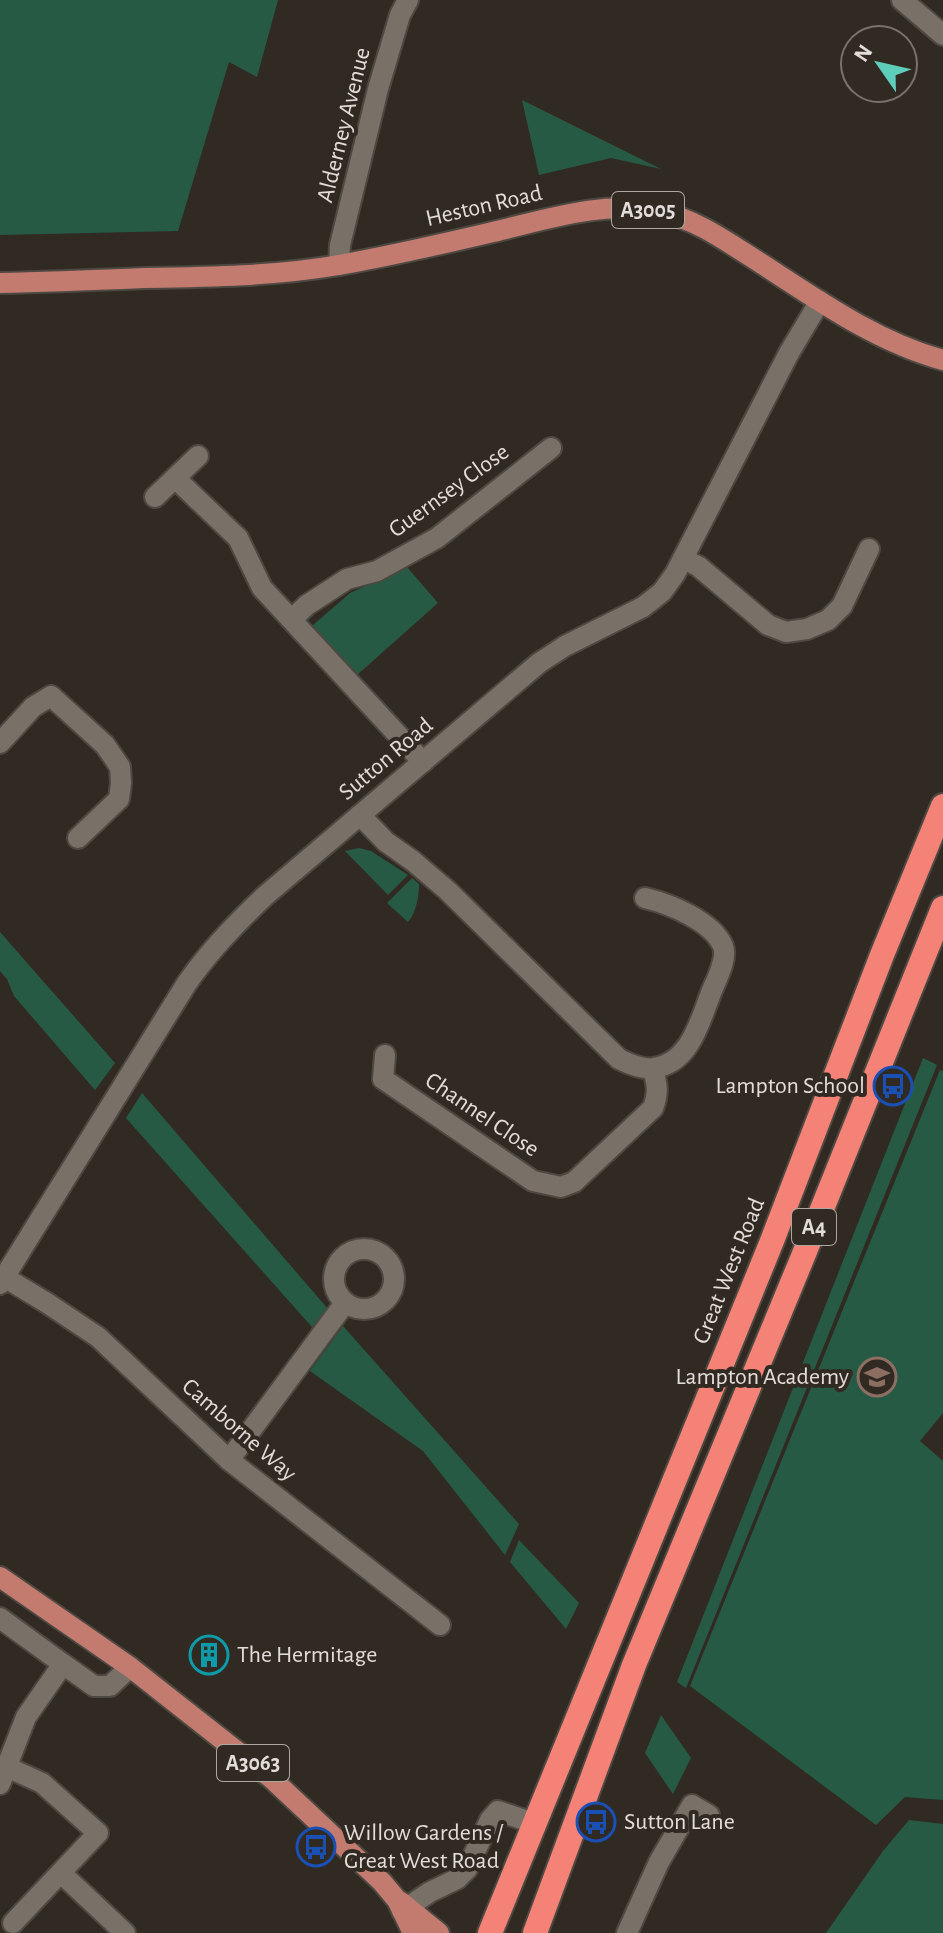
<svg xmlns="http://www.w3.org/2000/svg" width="943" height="1933" viewBox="0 0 943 1933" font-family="'Alegreya Sans',sans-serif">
<rect width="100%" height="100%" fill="#312a23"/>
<g fill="#265a45">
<path d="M 0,0 L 278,0 L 257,77 L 229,62 L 178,231 L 0,235 Z"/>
<path d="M 522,100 L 661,169 L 611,158 L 539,175 Z"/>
<path d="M 407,567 L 438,603 L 357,675 L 312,626 L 350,593 Z"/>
<path d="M 359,848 L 371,851 L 408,875 L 388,895 L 345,851 Z"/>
<path d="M 412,878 L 419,884 C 419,896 416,913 408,922 L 387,903 Z"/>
<path d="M 0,932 L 115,1063 L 95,1090 L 14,996 L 7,979 L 0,971 Z"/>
<path d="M 923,1058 L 937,1065 L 686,1688 L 677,1682 Z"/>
<path d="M 940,1070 L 943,1071 L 943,1413 L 920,1441 L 943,1461 L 943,1800 L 905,1797 L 876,1825 L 690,1686 Z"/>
<path d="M 142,1093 L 328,1309 L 312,1327 L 126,1118 Z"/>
<path d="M 343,1326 L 519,1524 L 505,1555 L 423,1451 L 310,1371 Z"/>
<path d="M 519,1540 L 579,1603 L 566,1629 L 510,1562 Z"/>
<path d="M 661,1715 L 691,1758 L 673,1794 L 645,1753 Z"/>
<path d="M 909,1820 L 943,1824 L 943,1933 L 826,1933 L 883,1851 Z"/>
</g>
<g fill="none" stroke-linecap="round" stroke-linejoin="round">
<g stroke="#4d4841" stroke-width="24">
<g id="street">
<path d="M 902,0 L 943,35"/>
<path d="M 175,478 L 238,538 L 262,588 L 423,762"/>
<path d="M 155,497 L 198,456"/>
<path d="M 683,559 L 698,566 L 768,625 L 786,632 L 807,629 L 828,620 L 842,606 L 869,549"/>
<path d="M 292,619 L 307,605 L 347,579 L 377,571 L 437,538 L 551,448"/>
<path d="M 0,743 L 33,707 L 51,696 L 105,745 L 120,767 L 121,783 L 119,799 L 78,838"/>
<path d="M 360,815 L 386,842 L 413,861 L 448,891 L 619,1059 C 629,1064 643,1070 654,1068 C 690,1063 700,1021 711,993 C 716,980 728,959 723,946 C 712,921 670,904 645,898"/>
<path d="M 385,1055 L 383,1079 L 533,1181 L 561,1187 L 574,1182 L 653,1108 C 659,1093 657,1084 653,1069"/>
<circle cx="364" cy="1279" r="30"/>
<path d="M 4,1277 L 47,1303 L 98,1337 L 229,1460 L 440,1625"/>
<path d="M 229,1460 L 345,1303"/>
<path d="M 0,1618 L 63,1664"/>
<path d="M 7,1767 L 42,1783 L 98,1833 L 13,1923"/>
<path d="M 0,1784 L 26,1717 L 63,1664 L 94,1686 L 110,1686 L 130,1667"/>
<path d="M 61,1873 L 125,1933"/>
<path d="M 402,1911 L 430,1892 L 457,1879 L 467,1869 L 490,1820 L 498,1811 L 536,1824"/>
<path d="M 627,1933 L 659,1862 L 692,1805 L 709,1815"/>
</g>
</g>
<g stroke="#4d4841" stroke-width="24">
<g id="secondary">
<path d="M 339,265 L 340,245 L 378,89 L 400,15 L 408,0"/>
<path d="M 0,1284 L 187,983 C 210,950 237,922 266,895 L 539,663 L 565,646 L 643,607 L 662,592 L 675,574 L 789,353 L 820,301"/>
</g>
</g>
<g stroke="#4d4841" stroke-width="24">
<g id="primary">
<path d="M 0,283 C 48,282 97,280 145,278 C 210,277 275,276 339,265 C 390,256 442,244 493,232 C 548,219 603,200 660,212 C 697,219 730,244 762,264 C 819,301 877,342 943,360"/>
<path d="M 0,1577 L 130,1667 L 271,1778 L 382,1882 L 397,1900 L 413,1933"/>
<path d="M 401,1902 L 439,1933"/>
</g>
</g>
<g stroke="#4d4841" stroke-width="28">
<g id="highway">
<path d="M 490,1933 L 772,1241 L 882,955 L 943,806"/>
<path d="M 535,1933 L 634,1665 L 804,1254 L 943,908"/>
</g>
</g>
<use href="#street" stroke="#797168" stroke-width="20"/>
<use href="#secondary" stroke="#797168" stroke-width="20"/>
<use href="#primary" stroke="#c37b70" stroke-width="20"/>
<use href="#highway" stroke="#f58276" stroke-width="24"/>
</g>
<defs>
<g id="bus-ring" transform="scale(2)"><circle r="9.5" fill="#312a23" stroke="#1a4fb4" stroke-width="1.5"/><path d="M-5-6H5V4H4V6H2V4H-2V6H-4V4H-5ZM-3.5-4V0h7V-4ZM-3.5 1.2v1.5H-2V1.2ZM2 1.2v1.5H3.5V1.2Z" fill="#1a4fb4"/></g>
<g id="school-ring" transform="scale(2)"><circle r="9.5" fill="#312a23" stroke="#8d6e63" stroke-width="1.5"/><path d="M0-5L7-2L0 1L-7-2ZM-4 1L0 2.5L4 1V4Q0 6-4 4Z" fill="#8d6e63"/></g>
<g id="building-ring" transform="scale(2)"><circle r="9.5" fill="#312a23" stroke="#0f9aa8" stroke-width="1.5"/><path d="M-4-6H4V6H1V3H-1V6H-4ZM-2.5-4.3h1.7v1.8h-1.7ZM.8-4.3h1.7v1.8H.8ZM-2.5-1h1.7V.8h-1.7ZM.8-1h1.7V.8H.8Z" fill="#0f9aa8"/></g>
</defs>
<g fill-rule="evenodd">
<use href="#bus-ring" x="893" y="1086"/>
<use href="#school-ring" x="877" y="1377"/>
<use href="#building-ring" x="209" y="1655"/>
<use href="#bus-ring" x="596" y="1822"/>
<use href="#bus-ring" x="316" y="1847"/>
</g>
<g text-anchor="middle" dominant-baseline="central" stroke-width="8" stroke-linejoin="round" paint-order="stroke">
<g fill="#312a23" stroke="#ada7a2" stroke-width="2">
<rect x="612" y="192" width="72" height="36" rx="6"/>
<rect x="792" y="1209" width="44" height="36" rx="6"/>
<rect x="217" y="1745" width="72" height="36" rx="6"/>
</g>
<g font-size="22" font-weight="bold" fill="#e2ddd8">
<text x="648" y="210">A3005</text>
<text x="814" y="1227">A4</text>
<text x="253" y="1763">A3063</text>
</g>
<g font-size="24" fill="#e2ddd8" stroke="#312a23">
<text transform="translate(344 125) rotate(-76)">Alderney Avenue</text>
<text transform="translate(484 206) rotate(-13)">Heston Road</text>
<text transform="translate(449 491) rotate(-36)">Guernsey Close</text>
<text transform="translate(386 759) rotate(-40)">Sutton Road</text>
<text transform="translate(482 1115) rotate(34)">Channel Close</text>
<text transform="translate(729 1271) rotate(-68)">Great West Road</text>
<text transform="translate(239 1430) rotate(41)">Camborne Way</text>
</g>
<g font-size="24" fill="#e2ddd8" stroke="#312a23" text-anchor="start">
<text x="865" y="1086" text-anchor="end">Lampton School</text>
<text x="849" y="1377" text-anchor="end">Lampton Academy</text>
<text x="237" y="1655">The Hermitage</text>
<text x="624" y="1822">Sutton Lane</text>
<text x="344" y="1833">Willow Gardens /<tspan x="344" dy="28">Great West Road</tspan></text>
</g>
</g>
<g transform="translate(879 64) rotate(304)"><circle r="38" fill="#312a23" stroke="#78726b" stroke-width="2"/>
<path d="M0-6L14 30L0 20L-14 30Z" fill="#5cceba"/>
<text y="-12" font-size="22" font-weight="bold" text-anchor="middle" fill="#e2ddd8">N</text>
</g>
</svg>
